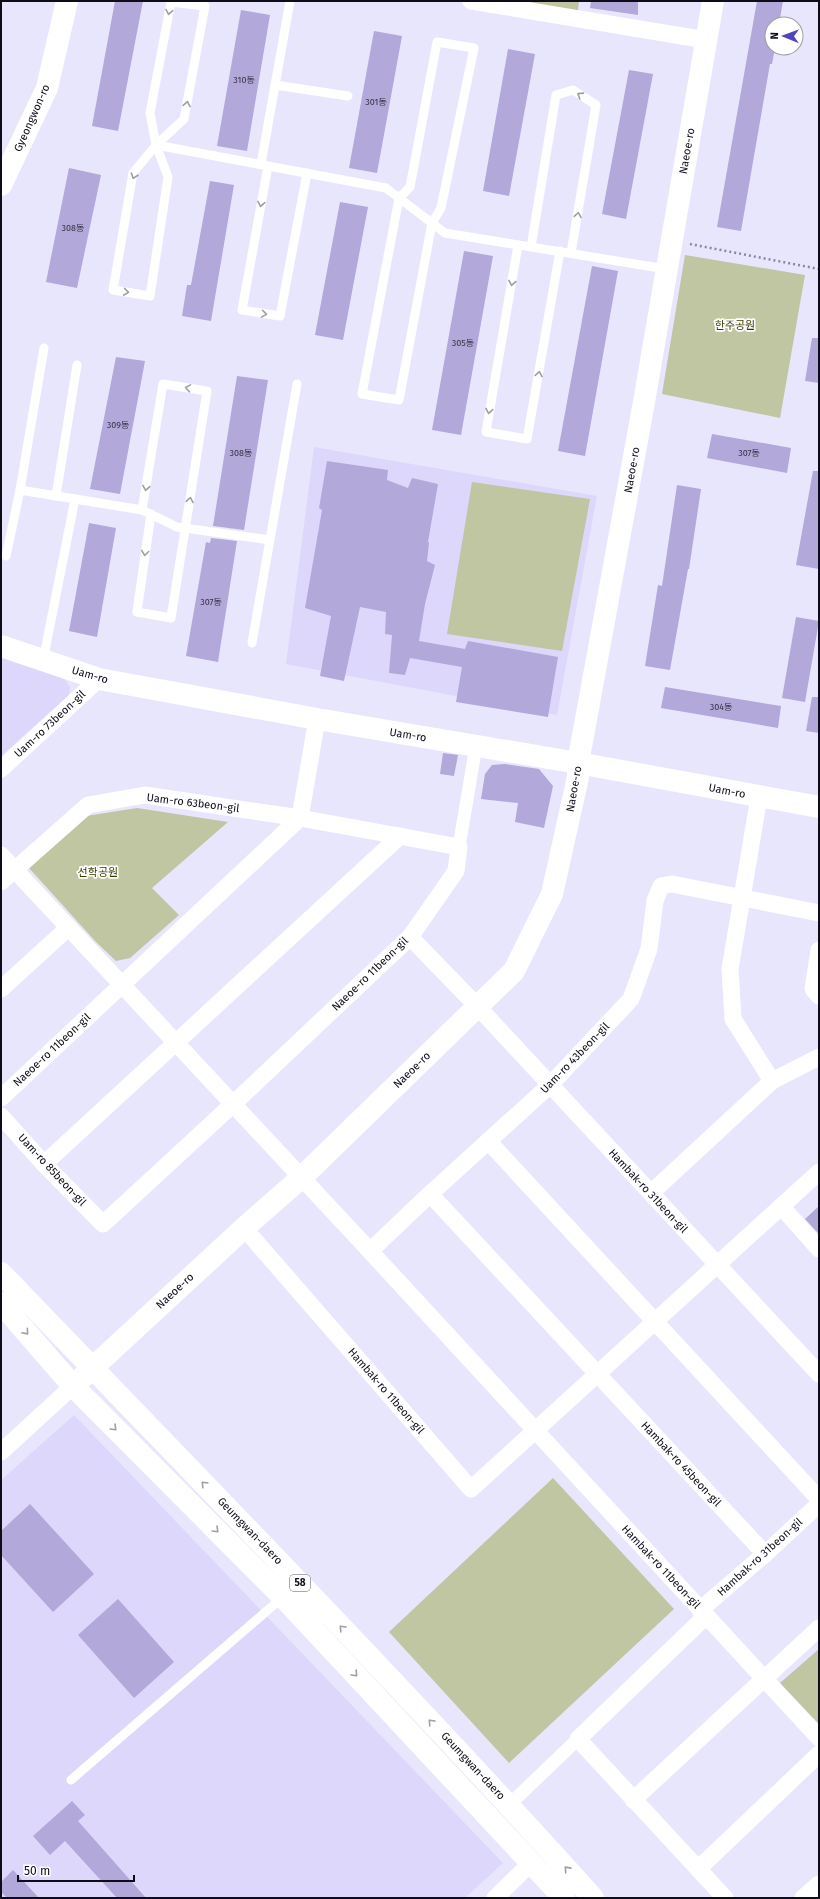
<svg xmlns="http://www.w3.org/2000/svg" width="820" height="1899" viewBox="0 0 820 1899" font-family="'Fira Sans','Noto Sans KR',sans-serif">
<rect width="100%" height="100%" fill="#e8e6fc"/>
<g fill="#ddd8fb">
<path d="M 314,447 L 597,496 L 557,715 L 286,664 Z"/>
<path d="M 1,652 L 64,678 L 70,687 L 69,695 L 1,756 Z"/>
<path d="M 74,1415 L 503,1863 L 465,1898 L 1,1898 L 1,1480 Z"/>
</g>
<g fill="#c0c5a2">
<path d="M 483,1 L 579,1 L 577,19 Z"/>
<path d="M 685,255 L 805,275 L 780,418 L 662,394 Z"/>
<path d="M 472,482 L 590,499 L 562,651 L 447,634 Z"/>
<path d="M 137,808 L 228,822 L 152,888 L 179,915 L 130,958 L 116,961 L 96,942 L 29,868 L 86,816 Z"/>
<path d="M 553,1478 L 674,1609 L 509,1763 L 389,1632 Z"/>
<path d="M 819,1649 L 819,1724 L 780,1683 Z"/>
</g>
<g fill="#b2a8d9">
<path d="M 115,1 L 143,1 L 118,131 L 92,126 Z"/>
<path d="M 591,1 L 638,1 L 638,15 L 590,8 Z"/>
<path d="M 757,1 L 783,1 L 779,24 L 772,24 L 772,48 L 775,48 L 772,64 L 770,64 L 741,231 L 717,227 Z"/>
<path d="M 241,10 L 270,15 L 247,151 L 217,146 Z"/>
<path d="M 374,31 L 402,36 L 377,173 L 349,168 Z"/>
<path d="M 508,49 L 535,54 L 509,196 L 483,191 Z"/>
<path d="M 629,70 L 653,74 L 626,219 L 602,214 Z"/>
<path d="M 69,168 L 101,175 L 77,288 L 46,282 Z"/>
<path d="M 210,181 L 234,185 L 211,321 L 182,316 L 187,285 L 191,285 Z"/>
<path d="M 340,202 L 368,207 L 343,340 L 315,335 Z"/>
<path d="M 464,251 L 493,256 L 461,435 L 432,430 Z"/>
<path d="M 592,266 L 618,271 L 585,456 L 558,451 Z"/>
<path d="M 812,338 L 819,338 L 819,383 L 805,381 Z"/>
<path d="M 116,357 L 145,361 L 120,494 L 90,489 Z"/>
<path d="M 237,376 L 268,380 L 244,530 L 213,526 Z"/>
<path d="M 712,434 L 791,448 L 787,473 L 707,458 Z"/>
<path d="M 327,461 L 388,470 L 387,480 L 408,488 L 412,478 L 438,484 L 428,542 L 429,543 L 427,561 L 435,565 L 425,604 L 419,641 L 465,649 L 468,641 L 558,657 L 548,717 L 456,702 L 462,667 L 410,658 L 405,675 L 389,673 L 392,635 L 385,634 L 386,612 L 360,607 L 344,681 L 320,676 L 331,616 L 305,608 L 322,510 L 319,508 Z"/>
<path d="M 813,471 L 819,471 L 819,569 L 796,565 Z"/>
<path d="M 677,485 L 701,489 L 689,569 L 688,569 L 670,670 L 645,666 L 658,585 L 662,586 Z"/>
<path d="M 89,523 L 116,528 L 97,637 L 69,631 Z"/>
<path d="M 211,538 L 237,541 L 218,662 L 186,656 L 206,542 L 210,543 Z"/>
<path d="M 796,617 L 819,621 L 805,702 L 782,698 Z"/>
<path d="M 665,687 L 781,706 L 778,728 L 661,708 Z"/>
<path d="M 812,697 L 819,697 L 819,733 L 806,731 Z"/>
<path d="M 443,753 L 458,755 L 454,776 L 440,774 Z"/>
<path d="M 505,764 L 539,769 L 553,786 L 544,828 L 515,822 L 518,803 L 481,799 L 485,774 L 492,765 Z"/>
<path d="M 819,1206 L 819,1234 L 805,1219 Z"/>
<path d="M 30,1504 L 94,1574 L 53,1612 L 1,1555 L 1,1531 Z"/>
<path d="M 118,1599 L 174,1662 L 134,1698 L 78,1635 Z"/>
<path d="M 72,1801 L 85,1815 L 78,1821 L 146,1898 L 117,1898 L 65,1841 L 50,1855 L 33,1836 Z"/>
<path d="M 13,1870 L 39,1898 L 7,1898 L 1,1892 L 1,1882 Z"/>
</g>
<g fill="none" stroke-linecap="round" stroke-linejoin="round">
<path stroke="#8a8899" stroke-width="2.5" stroke-dasharray="2 3" stroke-linecap="butt" d="M 690,244 L 819,269"/>
<g stroke="#fff" stroke-width="9">
<path d="M 437,42 L 474,48 L 441,208 L 432,223 L 399,400 L 362,394 L 399,198 L 410,187 Z"/>
<path d="M 275,85 L 348,96"/>
<path d="M 156,145 L 133,173 L 113,290 L 150,296 L 168,177 L 156,145 L 150,113 L 171,2 L 205,6 L 184,119 L 156,145"/>
<path d="M 156,145 L 386,188 L 445,233 L 666,269"/>
<path d="M 261,164 L 290,1"/>
<path d="M 268,166 L 242,310 L 280,316 L 307,173"/>
<path d="M 518,245 L 486,432 L 527,439 L 560,251"/>
<path d="M 531,247 L 556,95 L 573,90 L 596,105 L 571,253"/>
<path d="M 56,496 L 77,365"/>
<path d="M 75,499 L 142,510 L 177,527 L 270,540"/>
<path d="M 142,510 L 163,384 L 207,391 L 171,618 L 137,612 L 151,514"/>
<path d="M 6,556 L 20,490"/>
<path d="M 252,643 L 297,384"/>
<path d="M 43,661 L 75,499 L 20,490 L 44,348"/>
<path d="M 71,1780 L 283,1597"/>
</g>
<g stroke="#fff" stroke-width="13">
<path d="M 459,847 L 476,746"/>
<path d="M 509,1805 L 578,1739"/>
</g>
<g stroke="#fff" stroke-width="17">
<path d="M 471,1 L 706,40"/>
<path d="M 1,769 L 99,679"/>
<path d="M 1,855 L 370,1251 L 819,1738"/>
<path d="M 1,882 L 88,805 L 145,795 L 300,818 L 459,847 L 456,871 L 410,937 L 232,1105 L 103,1224 L 44,1164 L 1,1116"/>
<path d="M 410,937 L 478,1007 L 819,1374"/>
<path d="M 819,950 L 813,989 L 819,996"/>
<path d="M 1,989 L 68,928"/>
<path d="M 772,1081 L 819,1057"/>
<path d="M 1,1098 L 300,818 L 317,719"/>
<path d="M 488,1141 L 819,1499"/>
<path d="M 44,1164 L 400,836"/>
<path d="M 651,1193 L 772,1081 L 733,1019 L 730,969 L 759,797"/>
<path d="M 430,1194 L 765,1554"/>
<path d="M 781,1206 L 819,1249"/>
<path d="M 244,1228 L 471,1489 L 819,1172"/>
<path d="M 370,1251 L 430,1194 L 550,1085 L 631,999 L 649,949 L 655,901 L 661,886 L 672,884 L 819,913"/>
<path d="M 1,1452 L 73,1386"/>
<path d="M 700,1610 L 765,1554 L 819,1504"/>
<path d="M 706,1616 L 578,1739 L 725,1898"/>
<path d="M 633,1800 L 819,1628"/>
<path d="M 698,1869 L 819,1754"/>
<path d="M 495,1898 L 531,1863"/>
<path d="M 803,1898 L 819,1884"/>
</g>
<g stroke="#fff" stroke-width="22">
<path d="M 1,185 L 47,88 L 67,1"/>
<path d="M 1,646 L 99,679 L 317,719 L 578,763 L 819,807"/>
<path d="M 73,1386 L 244,1228 L 301,1178 L 514,971 L 552,894 L 578,777 L 578,763 L 644,402 L 713,1"/>
</g>
<g stroke="#fff" stroke-width="22">
<path d="M 1,1273 C 200,1480 401,1685 593,1898"/>
<path d="M 1,1303 L 73,1386 L 283,1597 L 564,1898"/>
</g>
</g>
<defs><path id="oneway-chevron" d="M-2-3.5L2.5 0L-2 3.5" fill="none" stroke-width="1.6" stroke-linecap="round" stroke-linejoin="round"/></defs>
<g stroke="#9f9ea3">
<use href="#oneway-chevron" transform="translate(169 12) rotate(101)"/>
<use href="#oneway-chevron" transform="translate(580 95) rotate(-147)"/>
<use href="#oneway-chevron" transform="translate(187 104) rotate(-80)"/>
<use href="#oneway-chevron" transform="translate(134 176) rotate(109)"/>
<use href="#oneway-chevron" transform="translate(261 204) rotate(100)"/>
<use href="#oneway-chevron" transform="translate(578 215) rotate(-81)"/>
<use href="#oneway-chevron" transform="translate(512 283) rotate(100)"/>
<use href="#oneway-chevron" transform="translate(126 292) rotate(8)"/>
<use href="#oneway-chevron" transform="translate(264 314) rotate(9)"/>
<use href="#oneway-chevron" transform="translate(539 374) rotate(-80)"/>
<use href="#oneway-chevron" transform="translate(188 388) rotate(-170)"/>
<use href="#oneway-chevron" transform="translate(489 411) rotate(100)"/>
<use href="#oneway-chevron" transform="translate(146 488) rotate(100)"/>
<use href="#oneway-chevron" transform="translate(190 500) rotate(-81)"/>
<use href="#oneway-chevron" transform="translate(145 553) rotate(98)"/>
<use href="#oneway-chevron" transform="translate(26 1332) rotate(49)"/>
<use href="#oneway-chevron" transform="translate(114 1428) rotate(45)"/>
<use href="#oneway-chevron" transform="translate(204 1484) rotate(-134)"/>
<use href="#oneway-chevron" transform="translate(216 1530) rotate(45)"/>
<use href="#oneway-chevron" transform="translate(342 1628) rotate(-133)"/>
<use href="#oneway-chevron" transform="translate(355 1674) rotate(47)"/>
<use href="#oneway-chevron" transform="translate(431 1722) rotate(-133)"/>
<use href="#oneway-chevron" transform="translate(567 1869) rotate(-132)"/>
</g>
<g text-anchor="middle" dominant-baseline="central" stroke-width="3.5" stroke-linejoin="round" paint-order="stroke">
<g font-size="9" fill="#373348">
<text x="244" y="80">310동</text>
<text x="376" y="102">301동</text>
<text x="73" y="228">308동</text>
<text x="463" y="343">305동</text>
<text x="118" y="425">309동</text>
<text x="241" y="453">308동</text>
<text x="749" y="453">307동</text>
<text x="211" y="602">307동</text>
<text x="721" y="707">304동</text>
</g>
<rect fill="#fff" stroke="#56555d" stroke-width="1" x="290" y="1575" width="20" height="16" rx="3"/>
<g font-size="10" font-weight="bold" fill="#0e0c18">
<text x="300" y="1583">58</text>
</g>
<g font-size="11" fill="#0e0c18" stroke="#fff">
<text transform="translate(32 118) rotate(-66)">Gyeongwon-ro</text>
<text transform="translate(687 151) rotate(-80)">Naeoe-ro</text>
<text transform="translate(632 470) rotate(-80)">Naeoe-ro</text>
<text transform="translate(90 675) rotate(16)">Uam-ro</text>
<text transform="translate(50 724) rotate(-43)">Uam-ro 73beon-gil</text>
<text transform="translate(408 735) rotate(9)">Uam-ro</text>
<text transform="translate(574 789) rotate(-80)">Naeoe-ro</text>
<text transform="translate(727 791) rotate(11)">Uam-ro</text>
<text transform="translate(193 803) rotate(7)">Uam-ro 63beon-gil</text>
<text transform="translate(370 974) rotate(-44)">Naeoe-ro 11beon-gil</text>
<text transform="translate(52 1050) rotate(-43)">Naeoe-ro 11beon-gil</text>
<text transform="translate(575 1058) rotate(-46)">Uam-ro 43beon-gil</text>
<text transform="translate(412 1070) rotate(-44)">Naeoe-ro</text>
<text transform="translate(52 1170) rotate(47)">Uam-ro 85beon-gil</text>
<text transform="translate(648 1191) rotate(47)">Hambak-ro 31beon-gil</text>
<text transform="translate(175 1291) rotate(-43)">Naeoe-ro</text>
<text transform="translate(386 1391) rotate(49)">Hambak-ro 11beon-gil</text>
<text transform="translate(681 1464) rotate(47)">Hambak-ro 45beon-gil</text>
<text transform="translate(250 1531) rotate(46)">Geumgwan-daero</text>
<text transform="translate(760 1557) rotate(-42)">Hambak-ro 31beon-gil</text>
<text transform="translate(661 1567) rotate(47)">Hambak-ro 11beon-gil</text>
<text transform="translate(473 1766) rotate(47)">Geumgwan-daero</text>
</g>
<g font-size="11" fill="#393d00" stroke="#fff">
<text x="735" y="325">한주공원</text>
<text x="98" y="872">선학공원</text>
</g>
</g>
<rect width="820" height="1899" fill="none" stroke="#0e0c18" stroke-width="4"/>
<g transform="translate(784 36) rotate(271)"><circle r="19" fill="#ffffff" stroke="#9f9ea3"/>
<path d="M0-3L7 15L0 10L-7 15Z" fill="#4d46bc"/>
<text y="-6" font-size="11" font-weight="bold" text-anchor="middle" fill="#0e0c18">N</text>
</g>
<path d="M18 1875v6h116v-6" fill="none" stroke="#0e0c18" stroke-width="2"/>
<text x="24" y="1875" font-size="12" fill="#0e0c18" stroke="#ffffff" stroke-width="3" paint-order="stroke">50 m</text>
</svg>
